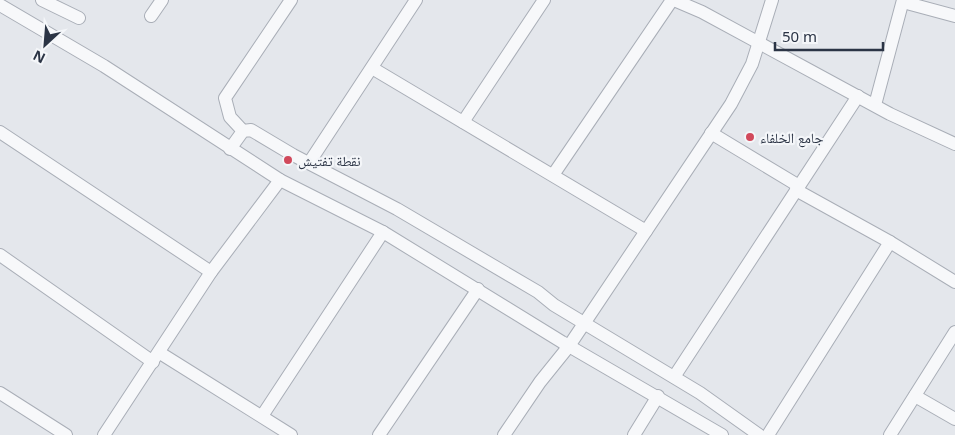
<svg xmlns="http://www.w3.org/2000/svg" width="955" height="435" viewBox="0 0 955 435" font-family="'Noto Sans','Noto Naskh Arabic',sans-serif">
<rect width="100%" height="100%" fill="#e4e7ec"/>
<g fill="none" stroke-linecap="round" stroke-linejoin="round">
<g stroke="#a9aeb7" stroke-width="14">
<g id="street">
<path d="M 42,0 L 79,18"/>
<path d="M 674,0 L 702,12 L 890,114 L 955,144"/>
<path d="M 903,2 L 955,16"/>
<path d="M 0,5 L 104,66 L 280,180 L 383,232 L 562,342 L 722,435"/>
<path d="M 151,16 L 162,0"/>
<path d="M 372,68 L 646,231"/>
<path d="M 875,105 L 903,0"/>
<path d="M 463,122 L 544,0"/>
<path d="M 243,131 L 230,117 L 225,98 L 291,0"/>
<path d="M 0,132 L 211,272"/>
<path d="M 711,133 L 799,186"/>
<path d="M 230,149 L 243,131 L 251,130 L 293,155 L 397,209 L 538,292 L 554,305 L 700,393 L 759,435"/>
<path d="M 309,163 L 416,0"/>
<path d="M 553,175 L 672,0"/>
<path d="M 890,242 L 955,282"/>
<path d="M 0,255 L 153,362"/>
<path d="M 160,353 L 291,435"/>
<path d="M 674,377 L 858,96"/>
<path d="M 0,393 L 66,435"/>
<path d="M 915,396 L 955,419"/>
<path d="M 262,416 L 383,232"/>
<path d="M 104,435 L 211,272 L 280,180"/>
<path d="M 379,435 L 478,289"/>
<path d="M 504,435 L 540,382 L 569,346 L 731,104 L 752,64 L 772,0"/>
<path d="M 634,435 L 658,396"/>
<path d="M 768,435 L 890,242 L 796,190"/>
<path d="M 890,435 L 955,332"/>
</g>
</g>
<use href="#street" stroke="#f7f8fa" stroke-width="12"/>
</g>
<g fill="#d1495b" stroke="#f4f6f9" stroke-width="2">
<circle cx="750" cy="137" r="5"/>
<circle cx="288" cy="160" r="5"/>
</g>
<g text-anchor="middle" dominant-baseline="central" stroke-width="4.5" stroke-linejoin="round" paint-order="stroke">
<g font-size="14" fill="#2b3445" stroke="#f4f6f9" text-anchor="start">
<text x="760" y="137">جامع الخلفاء</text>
<text x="298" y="160">نقطة تفتيش</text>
</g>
</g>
<g transform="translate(45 45) rotate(206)" stroke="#f4f6f9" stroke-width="4" paint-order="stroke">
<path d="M0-4L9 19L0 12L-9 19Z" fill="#2b3445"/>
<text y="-8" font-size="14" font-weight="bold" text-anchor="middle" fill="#2b3445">N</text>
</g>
<path d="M775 42v8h108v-8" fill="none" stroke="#2b3445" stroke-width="2.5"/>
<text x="782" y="42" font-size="15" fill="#2b3445" stroke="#f4f6f9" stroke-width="4" paint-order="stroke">50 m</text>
</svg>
